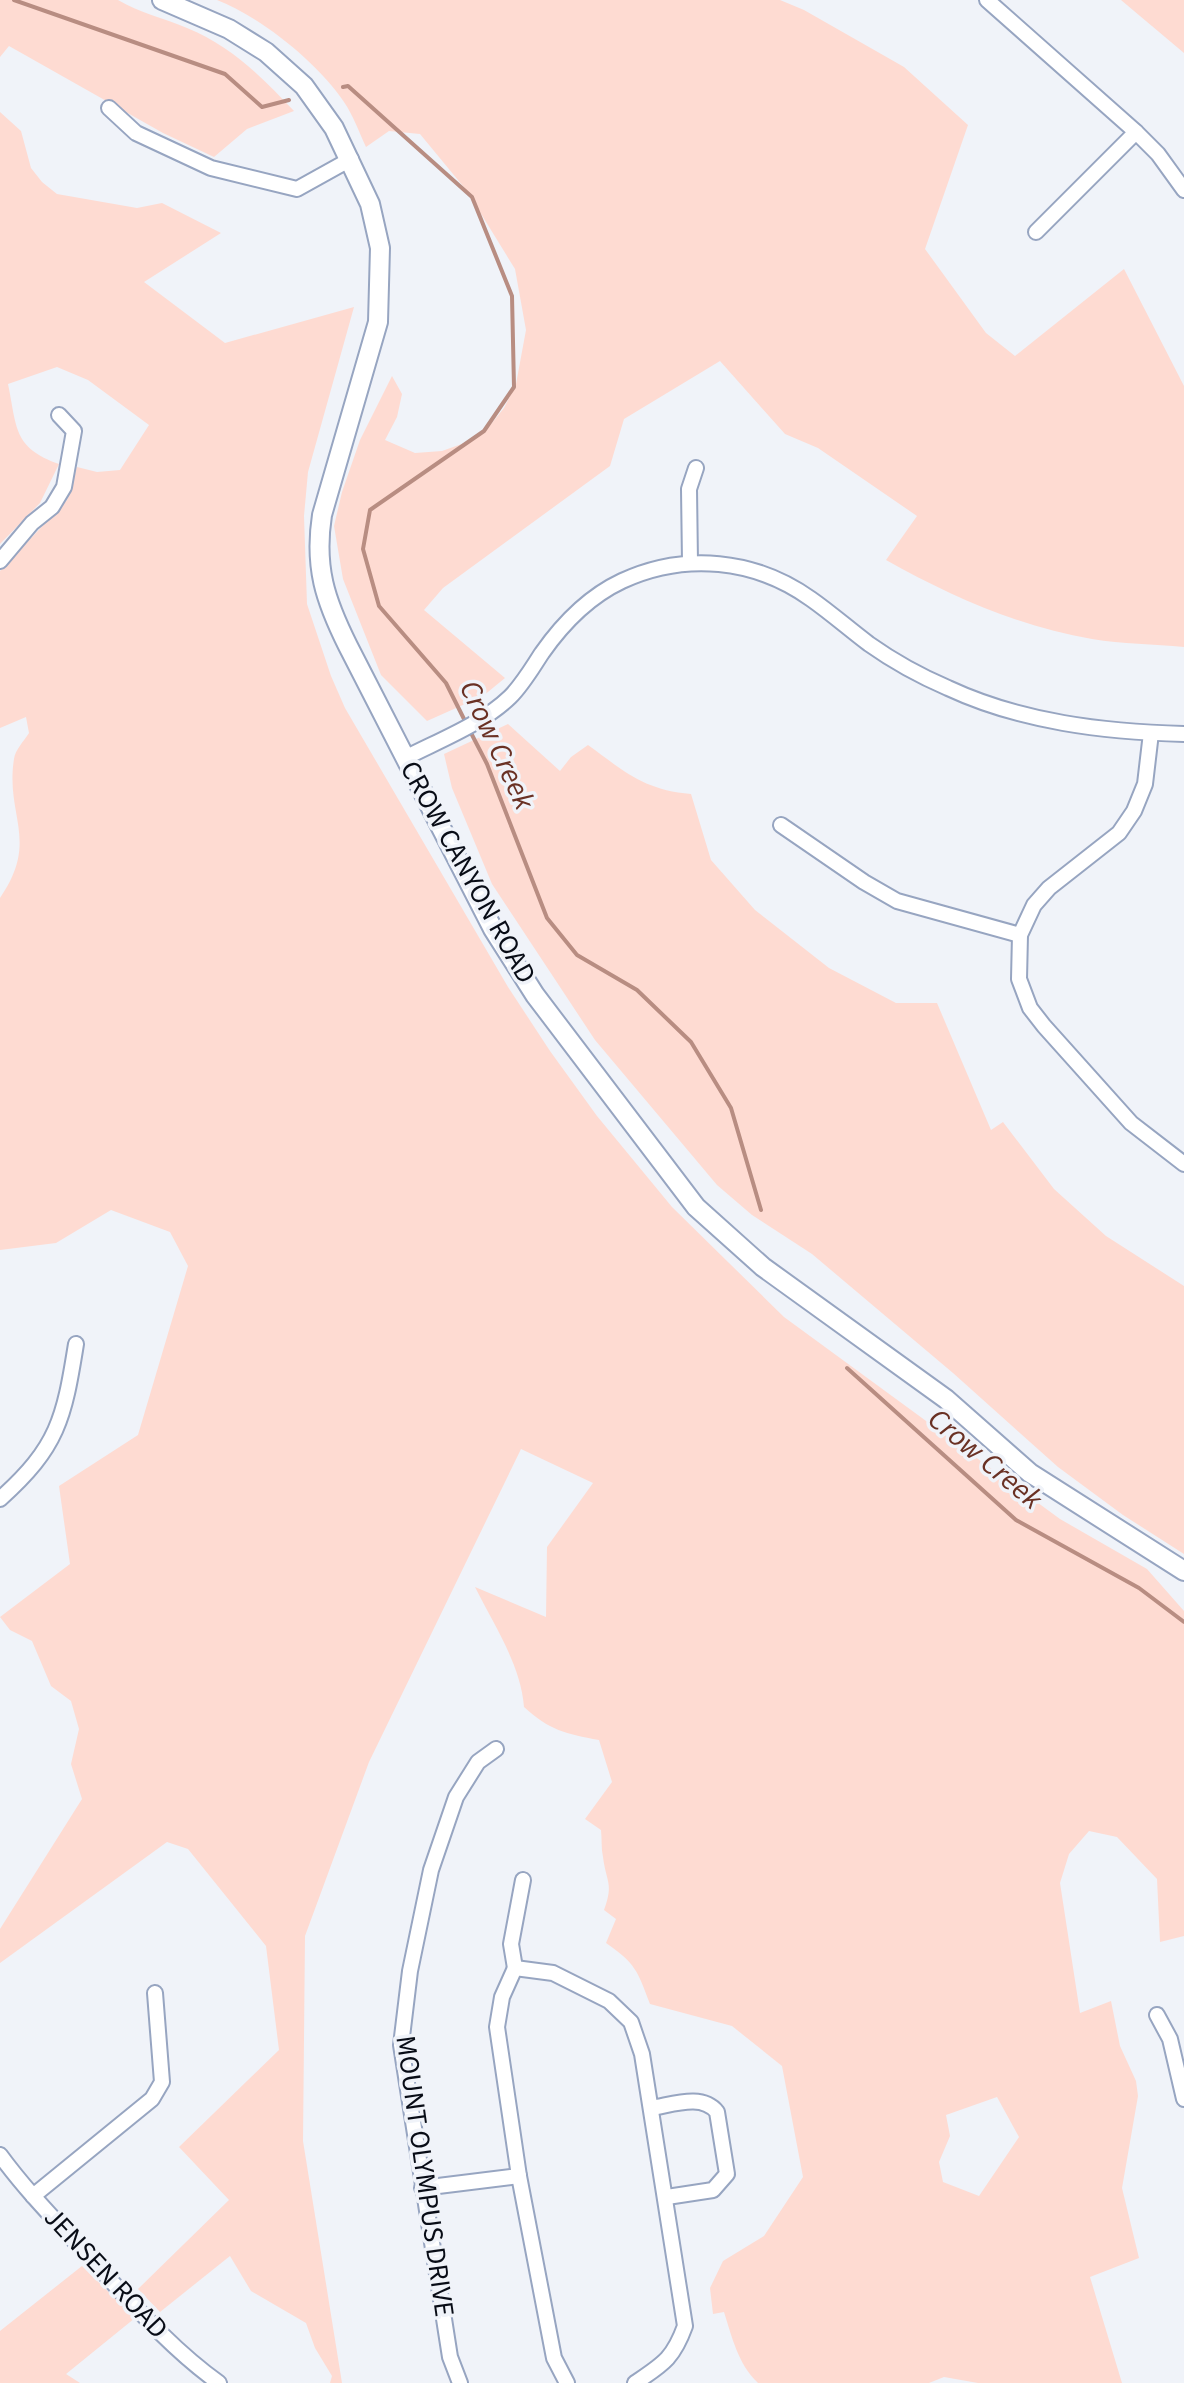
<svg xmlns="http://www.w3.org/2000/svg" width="1184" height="2383" viewBox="0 0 1184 2383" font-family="'Source Sans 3',sans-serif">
<rect width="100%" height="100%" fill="#f0f3f9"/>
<g fill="#fedbd2" fill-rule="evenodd">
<path d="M 0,0 L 118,0 C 140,13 164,18 187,28 C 231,46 262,77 294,111 L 247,129 L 214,157 L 163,133 L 9,46 L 0,57 Z"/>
<path d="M 217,0 L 780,0 L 804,10 L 904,67 L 968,125 L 925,249 L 986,333 L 1015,356 L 1124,269 L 1184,386 L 1184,647 C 1154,644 1122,644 1092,639 C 1020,627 950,596 886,560 L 917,516 L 818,448 L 785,434 L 720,361 L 624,419 L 610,466 L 443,588 L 424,610 L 505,678 L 483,696 L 427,721 L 381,675 L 343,579 L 334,526 L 342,492 L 360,440 L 392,376 L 402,394 L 397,417 L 385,440 L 415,453 L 442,451 L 473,440 L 487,429 L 504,408 L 516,384 L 526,330 L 515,269 L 467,191 L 420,134 L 389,131 L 366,147 C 359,132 353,115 344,102 C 318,63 261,17 217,0 Z"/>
<path d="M 1121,0 L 1184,0 L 1184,53 Z"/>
<path d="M 0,112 L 21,131 L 31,168 L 42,182 L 57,194 L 137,208 L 162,203 L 221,233 L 144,282 L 225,343 L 354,307 L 308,472 L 304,516 L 307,604 L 331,676 L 345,708 L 508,987 L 550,1051 L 597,1116 L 672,1207 L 784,1317 L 1060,1519 L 1147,1569 L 1184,1611 L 1184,1936 L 1160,1942 L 1157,1879 L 1117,1837 L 1089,1831 L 1069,1854 L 1060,1883 L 1080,2013 L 1111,2001 L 1120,2046 L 1136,2081 L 1138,2096 L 1122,2188 L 1139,2258 L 1090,2277 L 1122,2383 L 978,2383 L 944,2377 L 929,2383 L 758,2383 C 738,2364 732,2337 724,2312 L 713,2314 L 710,2288 L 723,2261 L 764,2236 L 803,2177 L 782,2066 L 732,2026 L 650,2004 C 637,1970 636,1964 606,1943 L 616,1919 L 604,1910 C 614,1883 606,1882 603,1857 C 601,1848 602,1839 601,1830 L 585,1819 L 612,1782 L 599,1740 C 566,1734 549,1730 524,1707 C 521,1665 494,1625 475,1587 L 546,1617 L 547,1547 L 593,1483 L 521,1449 L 369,1762 L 305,1936 L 303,2141 L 342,2383 L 330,2383 L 332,2376 L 315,2348 L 306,2323 L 251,2291 L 230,2256 L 160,2312 L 138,2289 L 229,2200 L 179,2147 L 279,2050 L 266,1946 L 188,1849 L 167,1842 L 0,1963 L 0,1929 L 82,1799 L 71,1764 L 79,1729 L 71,1701 L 51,1686 L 32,1641 L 10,1630 L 0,1617 L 70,1564 L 59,1486 L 138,1435 L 188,1266 L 170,1232 L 111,1210 L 56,1243 L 0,1250 L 0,898 C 40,840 5,816 14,759 C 15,750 24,741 29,733 L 26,717 L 0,728 L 0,571 L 67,500 L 77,467 L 97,472 L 120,470 L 149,425 L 88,380 L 57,367 L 8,384 C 17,427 13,448 59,464 L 40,503 L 0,544 ZM 997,2097 L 1019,2137 L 979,2196 L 943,2182 L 939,2162 L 950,2136 L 946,2115 Z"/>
<path d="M 508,724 L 560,771 L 571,757 L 588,745 C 625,772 644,790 691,794 L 711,860 L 755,910 L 829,968 L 896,1003 L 937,1003 L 991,1130 L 1003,1122 L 1054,1189 L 1106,1236 L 1184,1286 L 1184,1554 L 1123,1515 L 1058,1467 L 953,1373 L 812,1254 L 752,1215 L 717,1185 L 595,1040 L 492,884 L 452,788 L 444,754 Z"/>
<path d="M 82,2266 L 135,2318 L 66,2374 L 80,2383 L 0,2383 L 0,2331 Z"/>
</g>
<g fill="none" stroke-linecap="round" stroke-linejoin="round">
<g stroke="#b88d82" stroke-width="4">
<path d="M 14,0 L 225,74 L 262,107 L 289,100"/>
<path d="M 343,87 L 348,86 L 472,197 L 512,296 L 514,387 L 484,431 L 370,510 L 363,549 L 379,606 L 446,683 L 466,723"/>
<path d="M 470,731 L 487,764 L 547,918 L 577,955 L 637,990 L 691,1042 L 731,1108 L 761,1210"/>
<path d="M 847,1368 L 1016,1520 L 1139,1588 L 1184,1622"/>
</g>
<g stroke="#97a5c1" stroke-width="18">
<g id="minor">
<path d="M 987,0 L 1136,132 L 1158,154 L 1184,190"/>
<path d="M 109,108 L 136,133 L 211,168 L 297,189 L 351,159"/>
<path d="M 1036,232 L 1136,132"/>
<path d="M 0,561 L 32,523 L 52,507 L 64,487 L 74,431 L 59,415"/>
<path d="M 690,562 L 689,489 L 696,468"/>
<path d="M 1151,733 L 1145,784 L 1134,811 L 1119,833 L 1049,888 L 1034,905 L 1020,935 L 1019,979 L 1030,1008 L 1044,1026 L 1131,1123 L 1184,1164"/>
<path d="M 405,758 C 440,740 482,724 510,697 C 523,684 532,668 542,653 C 563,623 588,597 622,581 C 685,552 755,559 811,599 C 831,613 849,629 869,644 C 893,661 920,676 948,688 C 1021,722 1104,732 1184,734"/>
<path d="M 781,825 L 864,882 L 897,901 L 1020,935"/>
<path d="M 0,1499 C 58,1447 64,1419 76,1344"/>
<path d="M 515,1968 L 553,1973 L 609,2001 L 631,2022 L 642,2054 L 685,2326 C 673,2359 663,2364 635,2383"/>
<path d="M 515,1968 L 502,1997 L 497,2027 L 519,2176 L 554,2358 L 567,2383"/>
<path d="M 515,1968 L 511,1944 L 523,1880"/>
<path d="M 1157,2015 L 1170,2039 L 1184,2099"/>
<path d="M 651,2108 C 672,2105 702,2093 717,2112 L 727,2174 L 713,2190 L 667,2197"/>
<path d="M 0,2155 C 27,2192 59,2224 90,2258 C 131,2302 170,2348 219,2383"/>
<path d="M 422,2188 L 519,2176"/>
<path d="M 33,2196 L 152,2099 L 162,2082 L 155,1993"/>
<path d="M 460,2383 L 450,2357 L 401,2045 L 410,1971 L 431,1870 L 456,1797 L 478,1762 L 496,1749"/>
</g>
</g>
<g stroke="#97a5c1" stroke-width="22">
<path id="major" d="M 162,0 L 229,29 L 266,52 L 304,86 L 334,128 L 370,204 L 380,248 L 378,322 L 322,515 C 314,567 325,600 348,646 L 493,929 L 535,995 L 696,1207 L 763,1267 L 946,1399 L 1030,1473 L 1184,1571"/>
</g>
<use href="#minor" stroke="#fff" stroke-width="14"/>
<use href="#major" stroke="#fff" stroke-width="18"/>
</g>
<g text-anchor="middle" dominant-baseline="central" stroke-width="7" stroke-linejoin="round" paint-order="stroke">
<g font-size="28" fill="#080c16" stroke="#f0f3f9">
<text transform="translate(468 872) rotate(61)">CROW CANYON ROAD</text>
<text transform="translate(425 2176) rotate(82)">MOUNT OLYMPUS DRIVE</text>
<text transform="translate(106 2273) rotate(47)">JENSEN ROAD</text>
</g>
<g font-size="30" font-style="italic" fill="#6a3124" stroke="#f0f3f9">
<text transform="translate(497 745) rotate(65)">Crow Creek</text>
<text transform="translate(985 1459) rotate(40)">Crow Creek</text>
</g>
</g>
</svg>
